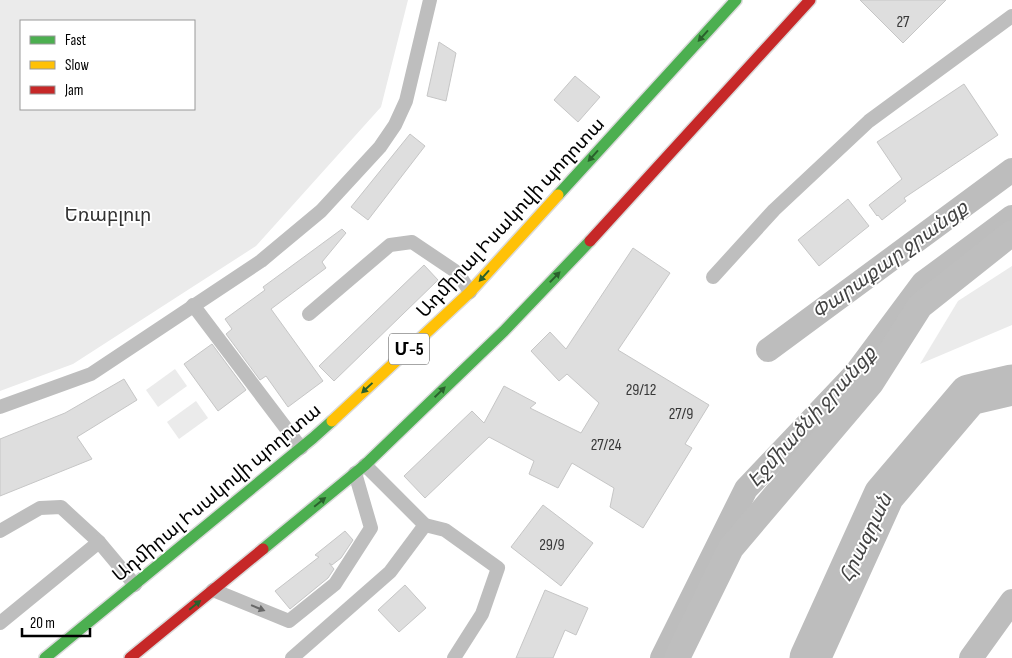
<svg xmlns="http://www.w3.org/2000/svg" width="1012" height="658" viewBox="0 0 1012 658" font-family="'Sofia Sans Condensed','Noto Sans Armenian',sans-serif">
<rect width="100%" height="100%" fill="#fff"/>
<g fill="#ebebeb" fill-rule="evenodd">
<path d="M 0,0 L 408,0 L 381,107 L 256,246 L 73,364 L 0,391 ZM 21,21 L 194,21 L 194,109 L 21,109 Z"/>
<path d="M 1012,266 L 1012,325 L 920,364 L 958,301 Z"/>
<path d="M 175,369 L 187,386 L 158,407 L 146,390 Z"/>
<path d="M 196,401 L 208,418 L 179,439 L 167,422 Z"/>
</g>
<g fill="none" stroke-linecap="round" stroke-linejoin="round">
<g stroke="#bdbdbd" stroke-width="24">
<path d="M 768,350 L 1012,170"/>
<path d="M 662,658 L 746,489 L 856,373 L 923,283 L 1012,217"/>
<path d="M 971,658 L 1012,601"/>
</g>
<path stroke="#bdbdbd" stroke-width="41" d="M 810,658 L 884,495 L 969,395 L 1012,385"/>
</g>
<g fill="#dedede" stroke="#c6c6c6">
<path d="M 860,0 L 946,0 L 903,43 Z"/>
<path d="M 439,42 L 456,53 L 446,101 L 427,96 Z"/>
<path d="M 575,76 L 600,97 L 578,122 L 554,100 Z"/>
<path d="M 964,84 L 998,135 L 904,198 L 906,201 L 882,220 L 878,215 L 877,216 L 869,205 L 902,179 L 877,142 Z"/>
<path d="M 410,134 L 425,146 L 368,220 L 351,207 Z"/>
<path d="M 848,199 L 869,226 L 819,266 L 798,240 Z"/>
<path d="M 342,229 L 346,233 L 322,262 L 326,268 L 271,309 L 323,381 L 288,407 L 266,376 L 260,380 L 226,334 L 232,329 L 225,319 L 265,290 L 263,287 Z"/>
<path d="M 633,248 L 670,273 L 618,350 L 709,405 L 685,444 L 692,448 L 643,528 L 610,507 L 614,488 L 572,463 L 558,488 L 529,474 L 534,461 L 489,437 L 425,498 L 404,476 L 472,411 L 484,423 L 504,386 L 536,403 L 530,408 L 581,433 L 599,403 L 567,374 L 559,381 L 531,351 L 550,332 L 566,349 Z"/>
<path d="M 424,265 L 438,280 L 334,381 L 319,366 Z"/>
<path d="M 212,344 L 246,390 L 218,411 L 184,364 Z"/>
<path d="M 124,379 L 137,400 L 77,437 L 92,459 L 0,496 L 0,439 L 65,413 Z"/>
<path d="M 543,505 L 593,543 L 561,586 L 511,547 Z"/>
<path d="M 345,531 L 353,540 L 341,558 L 332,565 L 329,563 L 334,569 L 328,578 L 290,609 L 275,591 L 319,557 L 315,555 Z"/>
<path d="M 405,585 L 426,608 L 399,632 L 378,610 Z"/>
<path d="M 545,590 L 588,608 L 576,635 L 565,630 L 553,658 L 516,658 Z"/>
</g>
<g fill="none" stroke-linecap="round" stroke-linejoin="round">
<g stroke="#dbdbdb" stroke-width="14">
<g id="fast">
<path d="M 558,195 L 736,0"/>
<path d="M 263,549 L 365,465 L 504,331 L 590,241"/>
<path d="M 45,658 L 313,438 L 332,421"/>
</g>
</g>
<g stroke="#dbdbdb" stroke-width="14">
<path id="slow" d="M 332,421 L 470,292 L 558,195"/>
</g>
<g stroke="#dbdbdb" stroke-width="14">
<g id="jam">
<path d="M 590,241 L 810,0"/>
<path d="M 130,658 L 263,549"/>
</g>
</g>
<g stroke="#bebebe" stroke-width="14">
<path d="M 713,277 L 774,210 L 869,121 L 1012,16"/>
<path d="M 193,305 L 301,448"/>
<path d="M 309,314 L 390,245 L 412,242 L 458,273 L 470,292"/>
<path d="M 0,407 L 91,374 L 261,261 L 321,211 L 380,147 L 395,125 L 406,101 L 430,0"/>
<path d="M 365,465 L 425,525 L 445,530 L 498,568 L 482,614 L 454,658"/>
<path d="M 0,531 L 40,508 L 61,507 L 99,542 L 135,585"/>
<path d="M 213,590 L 289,621 L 335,584 L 371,528 L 355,473"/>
<path d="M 0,623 L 99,542"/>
<path d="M 292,658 L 390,572 L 425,525"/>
</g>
<path stroke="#bebebe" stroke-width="26" d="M 677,658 L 731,548 L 871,383 L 920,306 L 1012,233"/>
<use href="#fast" stroke="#4caf50" stroke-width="11"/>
<use href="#slow" stroke="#ffc107" stroke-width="11"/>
<use href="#jam" stroke="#c62828" stroke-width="11"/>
</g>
<defs><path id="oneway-solid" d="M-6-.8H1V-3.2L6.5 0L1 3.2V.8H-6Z" transform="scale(1.25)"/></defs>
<g fill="#2a602c">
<use href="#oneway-solid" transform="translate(703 36) rotate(132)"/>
<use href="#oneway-solid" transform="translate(593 156) rotate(132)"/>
<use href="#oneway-solid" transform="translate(484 276) rotate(132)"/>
<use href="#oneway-solid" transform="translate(555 277) rotate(-46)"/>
<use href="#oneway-solid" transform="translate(367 388) rotate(137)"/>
<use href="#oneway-solid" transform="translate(440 392) rotate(-44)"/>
<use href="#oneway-solid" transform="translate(320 502) rotate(-39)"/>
<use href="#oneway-solid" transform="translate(195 605) rotate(-39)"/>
</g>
<use fill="#686868" href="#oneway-solid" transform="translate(258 608) rotate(22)"/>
<g text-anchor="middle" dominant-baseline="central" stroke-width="4" stroke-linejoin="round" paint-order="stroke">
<g font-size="16" fill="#383838">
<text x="903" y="22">27</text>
<text x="641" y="390">29/12</text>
<text x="681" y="414">27/9</text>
<text x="606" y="445">27/24</text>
<text x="552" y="545">29/9</text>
</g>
<rect fill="#fff" stroke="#4c4c4c" stroke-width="1" x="389" y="333.5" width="40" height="31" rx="4"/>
<g font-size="18" font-weight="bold" fill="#000">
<text x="409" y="349">Մ-5</text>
</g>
<g font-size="19" fill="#313131" stroke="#fff">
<text x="108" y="215">Եռաբլուր</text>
</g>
<g font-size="19" fill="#000" stroke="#fff">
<text transform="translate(511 218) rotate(-47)">Ադմիրալ Իսակովի պողոտա</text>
<text transform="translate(217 493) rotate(-40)">Ադմիրալ Իսակովի պողոտա</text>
</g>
<g font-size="20" font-style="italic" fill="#424242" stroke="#fff">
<text transform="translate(890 260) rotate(-36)">Փարաքար ջրանցք</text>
<text transform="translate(812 417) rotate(-48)">Էջմիածնի ջրանցք</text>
<text transform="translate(866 538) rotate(-64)">Հրազդան</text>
</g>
</g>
<rect x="20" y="20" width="175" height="90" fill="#ffffff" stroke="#999999"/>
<rect x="30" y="36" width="25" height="8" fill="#4caf50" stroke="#999999"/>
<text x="65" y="45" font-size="15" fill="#000000">Fast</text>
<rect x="30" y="61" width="25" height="8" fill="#ffc107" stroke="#999999"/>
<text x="65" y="70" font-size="15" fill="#000000">Slow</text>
<rect x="30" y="86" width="25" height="8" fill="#c62828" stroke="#999999"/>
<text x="65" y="95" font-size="15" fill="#000000">Jam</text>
<path d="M22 628v8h68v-8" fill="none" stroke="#000000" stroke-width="2.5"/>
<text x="30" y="628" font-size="15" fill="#000000" stroke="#ffffff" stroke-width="4" paint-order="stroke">20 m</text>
</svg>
